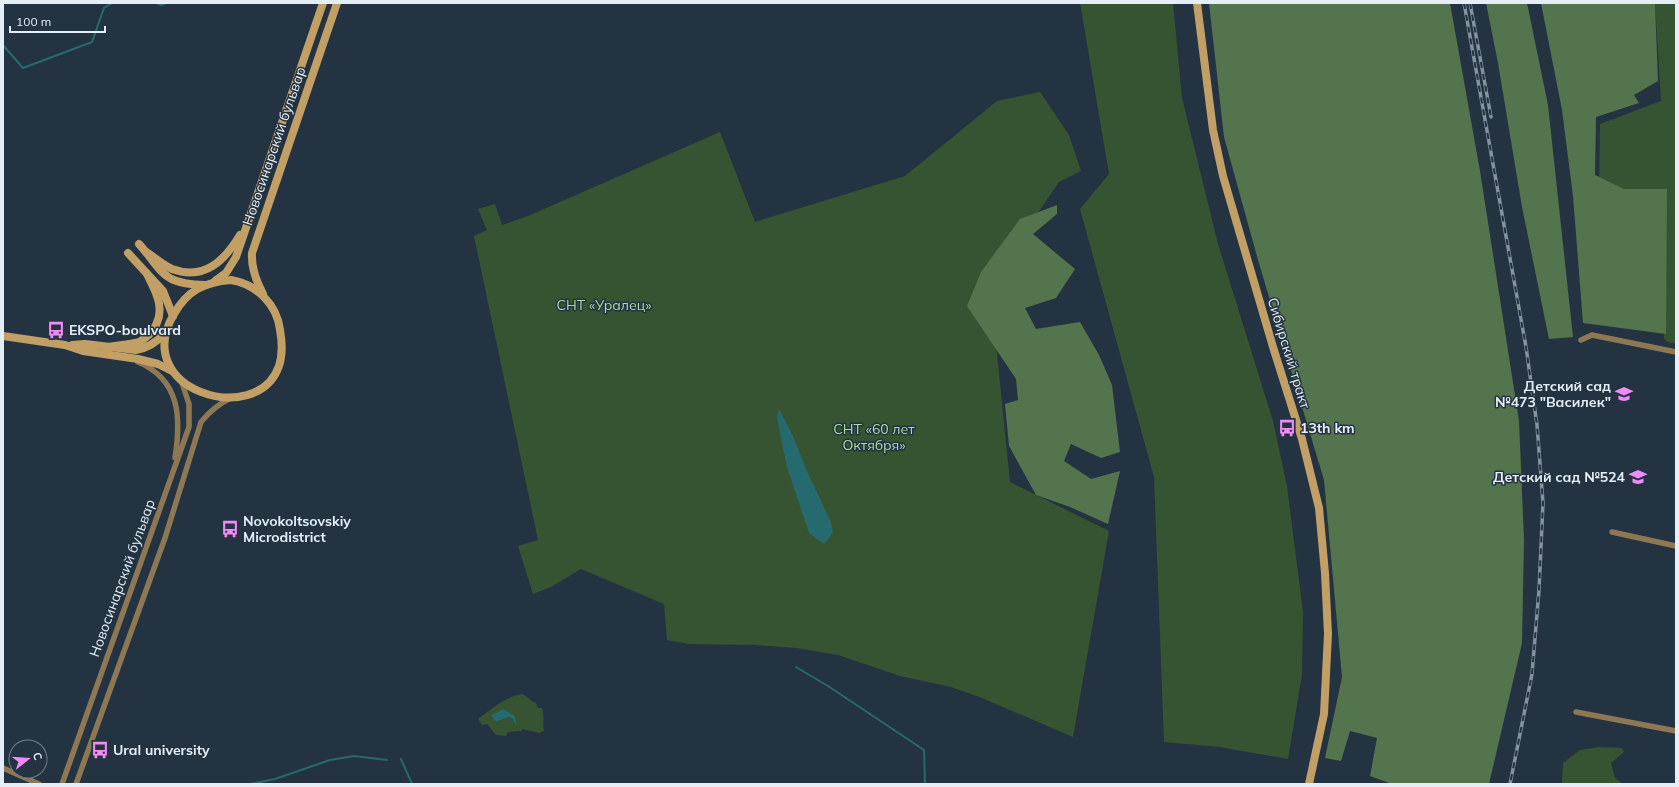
<svg xmlns="http://www.w3.org/2000/svg" width="1679" height="787" viewBox="0 0 1679 787" font-family="Mulish,sans-serif">
<rect width="100%" height="100%" fill="#243341"/>
<g fill="#365431" fill-rule="evenodd">
<path d="M 1080,3 L 1173,3 L 1182,98 L 1218,244 L 1273,421 L 1287,486 L 1303,612 L 1302,674 L 1288,759 L 1220,747 L 1164,742 L 1154,477 L 1080,209 L 1109,174 Z"/>
<path d="M 1655,3 L 1676,3 L 1676,344 L 1668,342 L 1664,339 L 1664,303 L 1599,189 L 1600,124 L 1661,101 Z"/>
<path d="M 1040,92 L 1069,135 L 1081,171 L 1059,182 L 974,306 L 996,344 L 1010,482 L 1109,531 L 1073,737 L 982,698 L 951,687 L 900,676 L 838,655 L 796,648 L 755,645 L 689,644 L 667,640 L 664,604 L 581,569 L 551,587 L 533,594 L 518,546 L 538,540 L 474,236 L 487,230 L 478,209 L 495,204 L 502,225 L 528,216 L 720,132 L 755,222 L 905,176 L 997,101 Z"/>
<path d="M 522,694 C 528,696 530,701 536,703 L 538,708 L 542,708 C 545,717 542,722 544,731 L 539,733 L 523,729 L 521,731 L 508,732 L 506,736 L 496,735 L 487,724 L 482,725 L 478,719 C 491,709 505,697 522,694 ZM 504,709 L 515,716 L 515,724 L 512,718 L 509,717 L 496,722 L 495,718 Z"/>
<path d="M 1600,747 L 1622,748 L 1624,752 L 1611,763 L 1615,778 L 1623,784 L 1562,784 L 1563,763 L 1580,750 Z"/>
</g>
<g fill="#54744e">
<path d="M 1209,3 L 1450,3 L 1480,171 L 1519,421 L 1524,540 L 1522,643 L 1489,784 L 1392,784 L 1370,776 L 1377,738 L 1350,731 L 1341,761 L 1325,758 L 1342,677 L 1324,480 L 1258,260 L 1224,137 Z"/>
<path d="M 1486,3 L 1527,3 L 1548,105 L 1573,337 L 1549,339 L 1522,207 L 1498,63 Z"/>
<path d="M 1541,3 L 1655,3 L 1658,81 L 1634,95 L 1639,103 L 1596,117 L 1595,175 L 1624,189 L 1667,189 L 1666,334 L 1583,323 L 1573,196 L 1562,110 Z"/>
<path d="M 1057,205 L 1057,214 L 1033,234 L 1075,269 L 1056,298 L 1025,308 L 1036,329 L 1080,322 L 1099,355 L 1112,385 L 1120,452 L 1101,458 L 1071,444 L 1064,461 L 1091,479 L 1120,471 L 1108,524 L 1070,507 L 1036,495 L 1009,446 L 1005,404 L 1018,400 L 1016,379 L 967,306 L 981,272 L 1020,219 Z"/>
</g>
<g fill="#256a6e">
<path d="M 779,409 L 793,436 L 806,469 L 831,522 L 833,533 L 824,544 L 809,533 L 787,467 L 777,418 Z"/>
<path d="M 504,709 L 515,716 L 516,726 L 512,718 L 509,717 L 496,722 L 491,715 Z"/>
</g>
<g fill="none" stroke-linecap="round" stroke-linejoin="round">
<g stroke="#256a6e" stroke-width="2">
<path d="M 156,3 L 161,5 L 166,3"/>
<path d="M 3,45 L 23,68 L 92,42 L 104,8 L 112,3"/>
<path d="M 796,667 L 828,686 L 924,750 L 925,784"/>
<path d="M 401,759 L 412,784"/>
<path d="M 250,784 L 275,779 L 330,760 L 354,756 L 387,760"/>
</g>
<g stroke="#8e7854" stroke-width="5.5">
<path d="M 1581,340 L 1592,335 L 1676,352"/>
<path d="M 138,362 C 181,380 181,419 175,458"/>
<path d="M 1612,532 L 1676,546"/>
<path d="M 1576,712 L 1676,731"/>
<path d="M 3,768 L 39,784"/>
<path d="M 62,784 L 189,427 L 189,404 L 181,380"/>
<path d="M 76,784 L 165,538 L 201,422 C 210,411 218,404 231,398"/>
</g>
<g stroke="#c29f65" stroke-width="8">
<path d="M 1197,3 L 1213,130 L 1223,176 L 1273,347 L 1302,439 L 1319,508 L 1325,573 L 1328,634 L 1324,714 L 1309,784"/>
<path d="M 139,244 C 164,272 161,284 205,285"/>
<path d="M 146,252 C 154,257 163,265 172,269 C 205,281 225,260 240,235"/>
<path d="M 128,253 L 163,291 L 173,316"/>
<path d="M 231,280 C 256,284 277,304 280,330 C 282,341 283,354 279,366 C 257,429 129,390 174,314 C 187,291 204,282 231,280 Z"/>
<path d="M 215,281 L 226,273 L 236,257 L 323,3"/>
<path d="M 263,294 C 256,281 251,268 252,253 L 337,3"/>
<path d="M 3,336 L 65,345 L 83,351 L 138,359 L 158,364 L 172,371"/>
<path d="M 72,345 L 85,344 L 136,350 C 148,348 158,341 166,332"/>
<path d="M 108,347 C 118,345 129,345 139,342 C 145,339 149,335 153,330 C 167,310 156,292 147,274"/>
</g>
<g stroke="#86929e" stroke-width="3.5">
<g id="rail">
<path d="M 1464,3 L 1526,347 L 1537,425 L 1543,503 L 1539,590 L 1532,674 L 1510,784"/>
<path d="M 1470,3 L 1491,117"/>
</g>
</g>
<use href="#rail" stroke="#243341" stroke-width="2" stroke-dasharray="6" stroke-linecap="butt"/>
</g>
<defs>
<g id="bus-bare" transform="scale(1.38)"><path d="M-5-6H5V4H4V6H2V4H-2V6H-4V4H-5ZM-3.5-4V0h7V-4ZM-3.5 1.2v1.5H-2V1.2ZM2 1.2v1.5H3.5V1.2Z" fill="#ef8bf7" stroke="#243341" stroke-width="2.5" paint-order="stroke"/></g>
<g id="school-bare" transform="scale(1.38)"><path d="M0-5L7-2L0 1L-7-2ZM-4 1L0 2.5L4 1V4Q0 6-4 4Z" fill="#ef8bf7" stroke="#243341" stroke-width="2.5" paint-order="stroke"/></g>
</defs>
<g fill-rule="evenodd">
<use href="#bus-bare" x="56" y="330"/>
<use href="#school-bare" x="1624" y="394"/>
<use href="#bus-bare" x="1287" y="428"/>
<use href="#school-bare" x="1638" y="477"/>
<use href="#bus-bare" x="230" y="529"/>
<use href="#bus-bare" x="100" y="750"/>
</g>
<g text-anchor="middle" dominant-baseline="central" stroke-width="3" stroke-linejoin="round" paint-order="stroke">
<g font-size="14" fill="#e4eef7" stroke="#243341">
<text transform="translate(274 146) rotate(-71)">Новосинарский бульвар</text>
<text transform="translate(1289 353) rotate(73)">Сибирский тракт</text>
<text transform="translate(122 578) rotate(-70)">Новосинарский бульвар</text>
</g>
<g font-size="14" fill="#aadda1" stroke="#243341">
<text x="604" y="305">СНТ «Уралец»</text>
<text x="874" y="429">СНТ «60 лет<tspan x="874" dy="16">Октября»</tspan></text>
</g>
<g font-size="14" font-weight="bold" fill="#e4eef7" stroke="#243341" text-anchor="start">
<text x="69" y="330">EKSPO-boulvard</text>
<text x="1611" y="386" text-anchor="end">Детский сад<tspan x="1611" dy="16">№473 "Василек"</tspan></text>
<text x="1300" y="428">13th km</text>
<text x="1625" y="477" text-anchor="end">Детский сад №524</text>
<text x="243" y="521">Novokoltsovskiy<tspan x="243" dy="16">Microdistrict</tspan></text>
<text x="113" y="750">Ural university</text>
</g>
</g>
<rect width="1679" height="787" fill="none" stroke="#e4eef7" stroke-width="8"/>
<g transform="translate(28 759) rotate(73)"><circle r="19" fill="#243341" stroke="#717e8a"/>
<path d="M0-3L7 15L0 10L-7 15Z" fill="#ef8bf7"/>
<text y="-6" font-size="11" font-weight="bold" text-anchor="middle" fill="#e4eef7">С</text>
</g>
<path d="M10 26v6h95v-6" fill="none" stroke="#e4eef7" stroke-width="2"/>
<text x="16" y="26" font-size="12" fill="#e4eef7" stroke="#243341" stroke-width="3" paint-order="stroke">100 m</text>
</svg>
